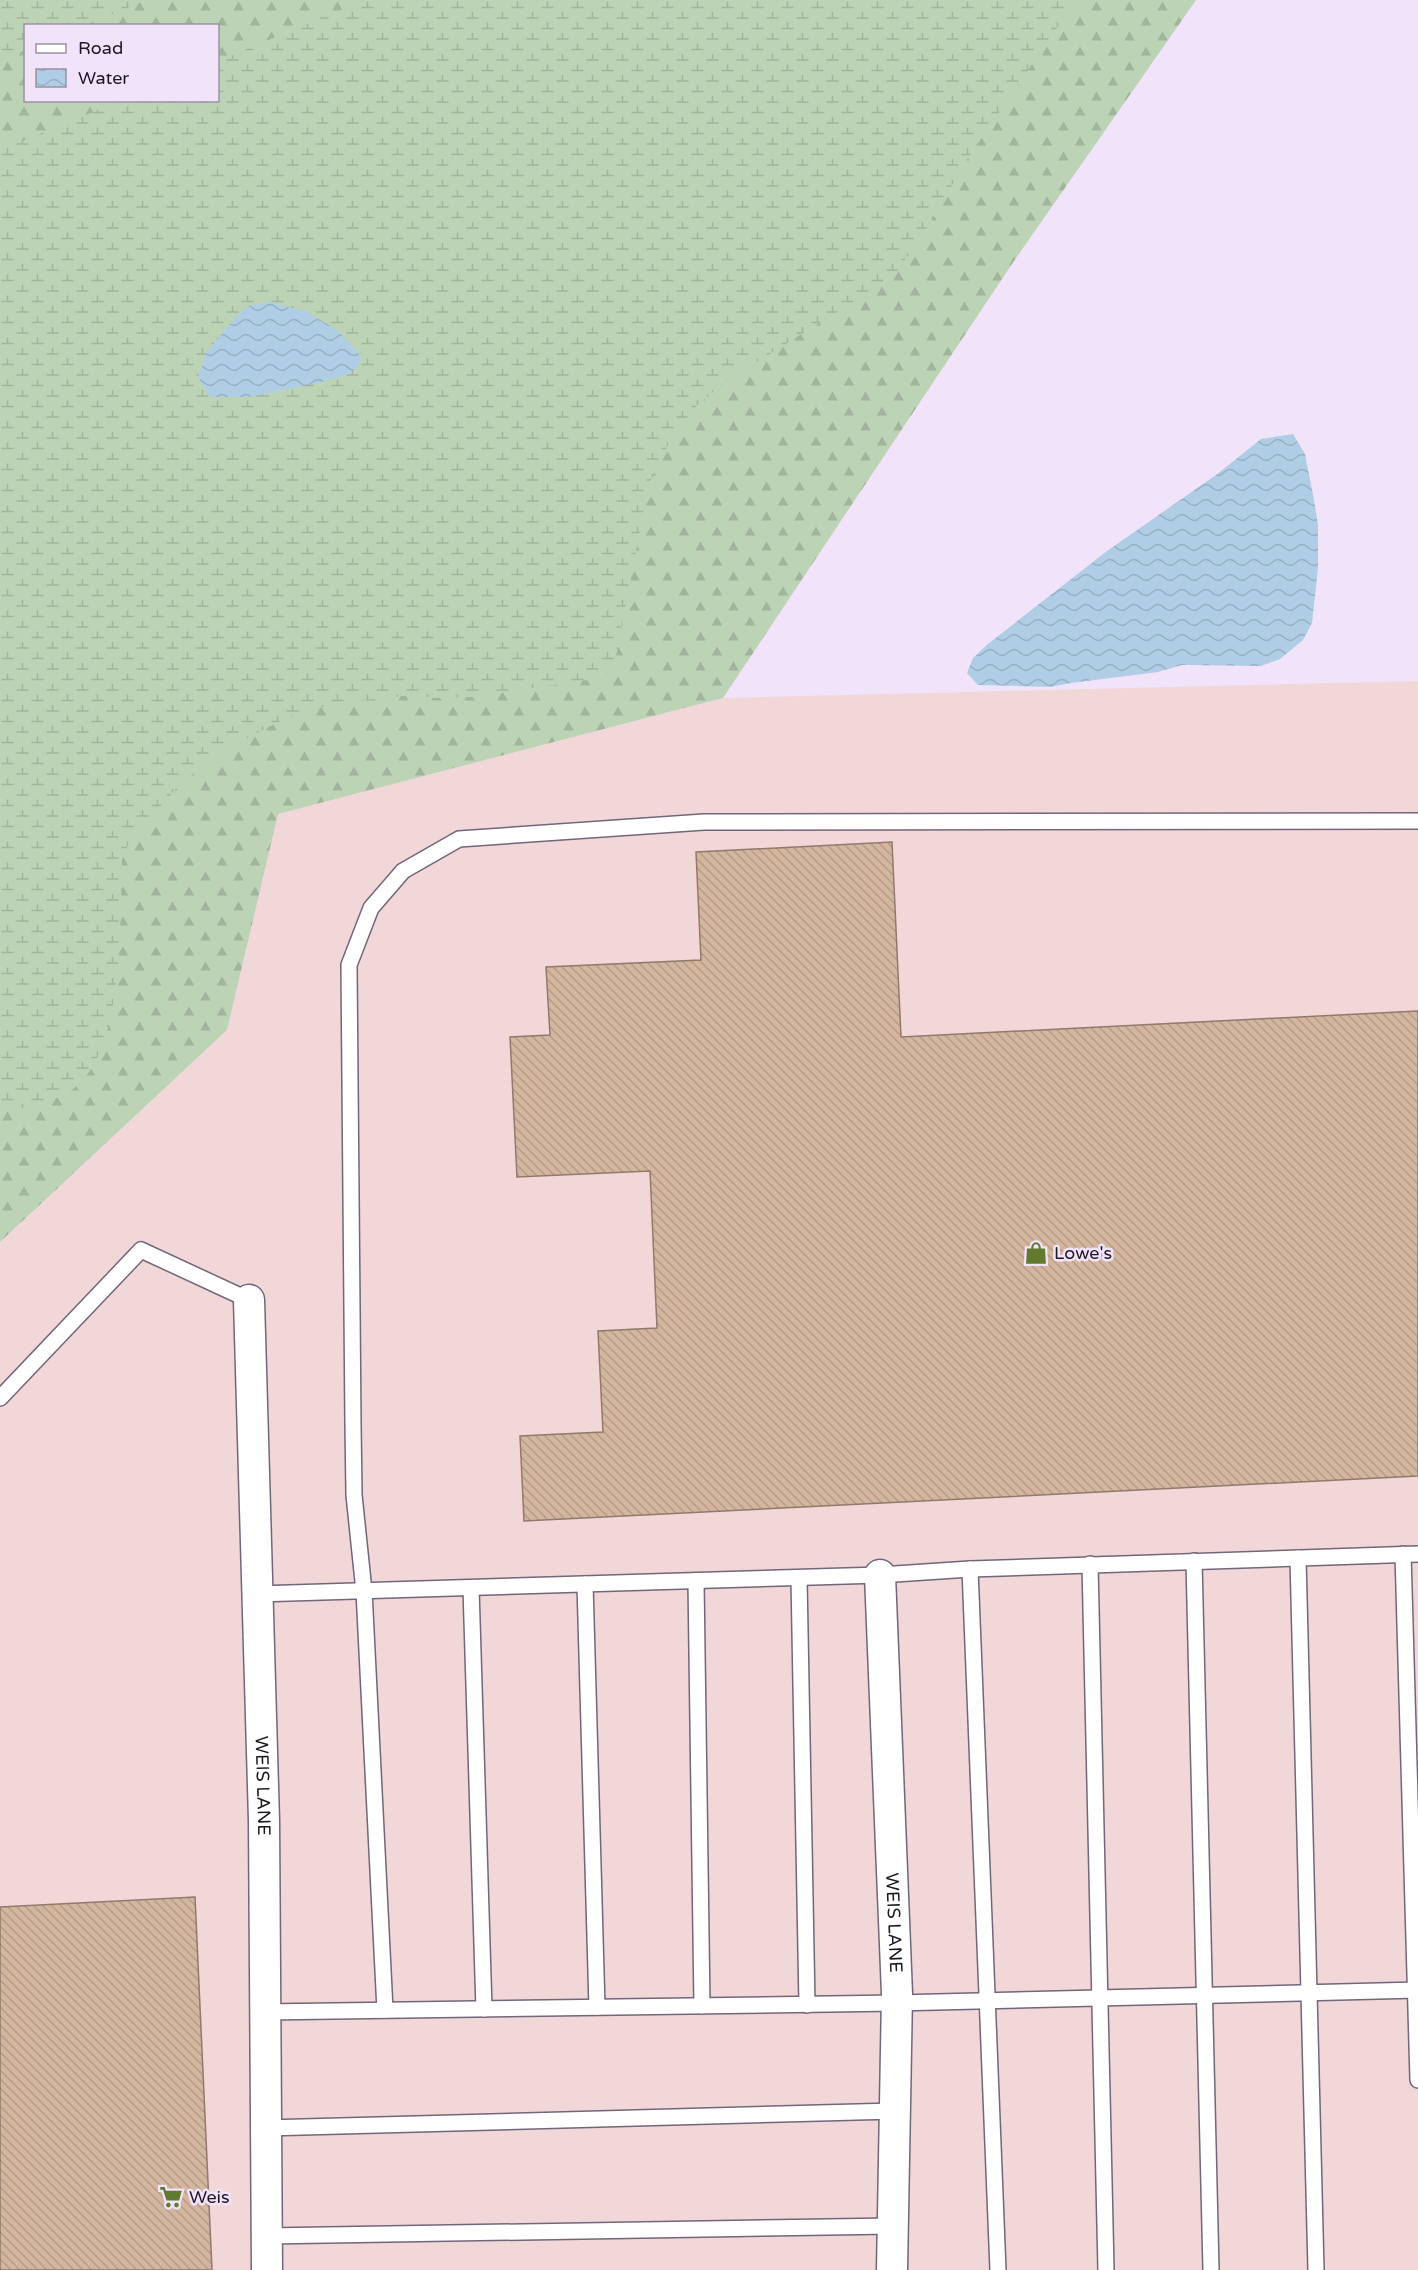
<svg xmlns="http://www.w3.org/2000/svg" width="1418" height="2270" viewBox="0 0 1418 2270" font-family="'Varela Round',sans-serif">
<defs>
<pattern id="forest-firs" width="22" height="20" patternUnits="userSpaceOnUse" patternTransform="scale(1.5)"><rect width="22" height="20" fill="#bdd3b6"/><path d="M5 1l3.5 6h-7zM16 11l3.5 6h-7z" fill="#a2b49c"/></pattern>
<pattern id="wetland-marsh" width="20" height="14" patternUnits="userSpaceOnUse" patternTransform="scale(1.5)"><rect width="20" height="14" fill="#bdd3b6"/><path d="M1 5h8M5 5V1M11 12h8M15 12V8" fill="none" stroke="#a2b49c"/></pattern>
<pattern id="water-waves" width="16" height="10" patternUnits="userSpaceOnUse" patternTransform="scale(1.5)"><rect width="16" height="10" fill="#afcee6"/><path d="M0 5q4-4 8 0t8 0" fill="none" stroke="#96b0c5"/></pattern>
<pattern id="building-back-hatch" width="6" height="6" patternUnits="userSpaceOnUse" patternTransform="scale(1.5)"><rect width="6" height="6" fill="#d4b69f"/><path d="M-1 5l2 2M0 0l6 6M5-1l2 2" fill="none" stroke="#b69c89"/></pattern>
</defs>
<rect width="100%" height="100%" fill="#f1e3fa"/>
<path fill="#f2d7d9" d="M 1418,681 L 1418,2270 L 0,2270 L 0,1242 L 227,1030 L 277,814 L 723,698 Z"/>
<path fill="url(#forest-firs)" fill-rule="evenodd" d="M 0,0 L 1196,0 L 1014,261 L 723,698 L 278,814 L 227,1030 L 0,1242 ZM 26,26 L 218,26 L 218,100 L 26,100 Z"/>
<g fill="url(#wetland-marsh)">
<path d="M 0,0 L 147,0 L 86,25 L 26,26 L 25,50 L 0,61 Z"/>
<path d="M 365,0 L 1076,0 L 966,161 L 922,236 L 897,271 L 853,302 L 760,360 L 744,366 L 693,409 L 668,445 L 649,484 L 613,672 L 594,679 L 472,697 L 433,698 L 412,695 L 382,698 L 335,704 L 294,714 L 220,752 L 178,786 L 128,845 L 122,860 C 120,919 124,1038 81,1082 C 61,1102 27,1109 0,1111 L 0,150 L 120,101 L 218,100 L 218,61 Z"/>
</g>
<g fill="url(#water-waves)">
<path d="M 268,302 L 305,311 L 337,330 L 362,357 L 357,368 L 346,375 L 322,382 L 249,397 L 210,397 L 198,377 L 206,353 L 235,318 L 248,306 Z"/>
<path d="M 1293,434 L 1305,454 L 1314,500 L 1318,525 L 1318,568 L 1312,623 L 1303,640 L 1280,659 L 1261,666 L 1182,665 L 1158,672 L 1071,683 L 1050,687 L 978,685 L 967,673 L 973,658 L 988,644 L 1107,551 L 1216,475 L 1261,439 Z"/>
</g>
<g fill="url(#building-back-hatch)" stroke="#8f7a6b" stroke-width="1.5">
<path d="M 892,842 L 901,1037 L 1418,1011 L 1418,1476 L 524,1521 L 520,1436 L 603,1432 L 598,1331 L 657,1328 L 650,1171 L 517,1177 L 510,1037 L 550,1035 L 546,967 L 701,960 L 696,852 Z"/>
<path d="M 195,1897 L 212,2270 L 0,2270 L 0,1907 Z"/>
</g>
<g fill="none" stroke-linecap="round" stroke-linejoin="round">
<g stroke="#72667a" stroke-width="18">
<g id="service">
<path d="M 0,1398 L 141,1250 L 249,1300"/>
<path d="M 1403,1554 L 1418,2080"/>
<path d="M 1298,1558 L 1316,2270"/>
<path d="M 1194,1561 L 1211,2270"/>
<path d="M 1090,1564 L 1106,2270"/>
<path d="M 970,1569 L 998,2270"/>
<path d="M 799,1578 L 807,2005"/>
<path d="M 696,1581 L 702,2006"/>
<path d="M 585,1584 L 597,2007"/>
<path d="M 471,1588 L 484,2009"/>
<path d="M 257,1594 L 880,1575 L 970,1569 L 1418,1554"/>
<path d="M 385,2010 L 364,1591 L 354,1495 L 353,1424 L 349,965 L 371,908 L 403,871 L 459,839 L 704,822 L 1418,821"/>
<path d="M 264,2012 L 896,2003 L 1418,1990"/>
<path d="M 265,2128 L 895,2111"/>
<path d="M 266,2236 L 893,2226"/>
</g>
</g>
<g stroke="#72667a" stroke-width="33">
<g id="minor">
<path id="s1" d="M 249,1300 L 264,1821 L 267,2270"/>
<path id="s2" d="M 880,1575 L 897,1994 L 892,2270"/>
</g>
</g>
<use href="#service" stroke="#fff" stroke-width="15"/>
<use href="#minor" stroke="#fff" stroke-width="30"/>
</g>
<defs>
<g id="shop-bare" transform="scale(1.8)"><path d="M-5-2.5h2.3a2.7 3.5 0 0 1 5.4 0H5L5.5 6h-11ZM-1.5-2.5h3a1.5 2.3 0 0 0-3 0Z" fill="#617a2e" stroke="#f1e3fa" stroke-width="2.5" paint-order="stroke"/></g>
<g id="supermarket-bare" transform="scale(1.8)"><path d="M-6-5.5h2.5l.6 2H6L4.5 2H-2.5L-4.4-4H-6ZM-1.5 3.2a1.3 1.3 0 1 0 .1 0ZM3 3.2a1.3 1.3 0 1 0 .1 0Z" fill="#617a2e" stroke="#f1e3fa" stroke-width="2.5" paint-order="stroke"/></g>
</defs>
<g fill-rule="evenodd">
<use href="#shop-bare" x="1036" y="1253"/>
<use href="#supermarket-bare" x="171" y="2197"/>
</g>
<g text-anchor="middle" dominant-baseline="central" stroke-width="5" stroke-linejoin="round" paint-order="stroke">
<g font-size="18" fill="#1d1820" stroke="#f1e3fa" text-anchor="start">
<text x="1054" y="1253">Lowe's</text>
<text x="189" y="2197">Weis</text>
</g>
<g font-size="18" fill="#1d1820" stroke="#f1e3fa">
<text stroke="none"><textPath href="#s1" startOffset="486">WEIS LANE</textPath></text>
<text stroke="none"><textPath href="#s2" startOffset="348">WEIS LANE</textPath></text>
</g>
</g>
<rect x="24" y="24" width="195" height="78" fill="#f1e3fa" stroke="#9c92a3" stroke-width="1.5"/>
<rect x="36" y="44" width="30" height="9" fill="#ffffff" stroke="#9c92a3" stroke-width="1.5"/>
<text x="78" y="54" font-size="18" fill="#1d1820">Road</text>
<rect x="36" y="69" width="30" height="18" fill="url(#water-waves)" stroke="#9c92a3" stroke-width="1.5"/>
<text x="78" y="84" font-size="18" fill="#1d1820">Water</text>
</svg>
